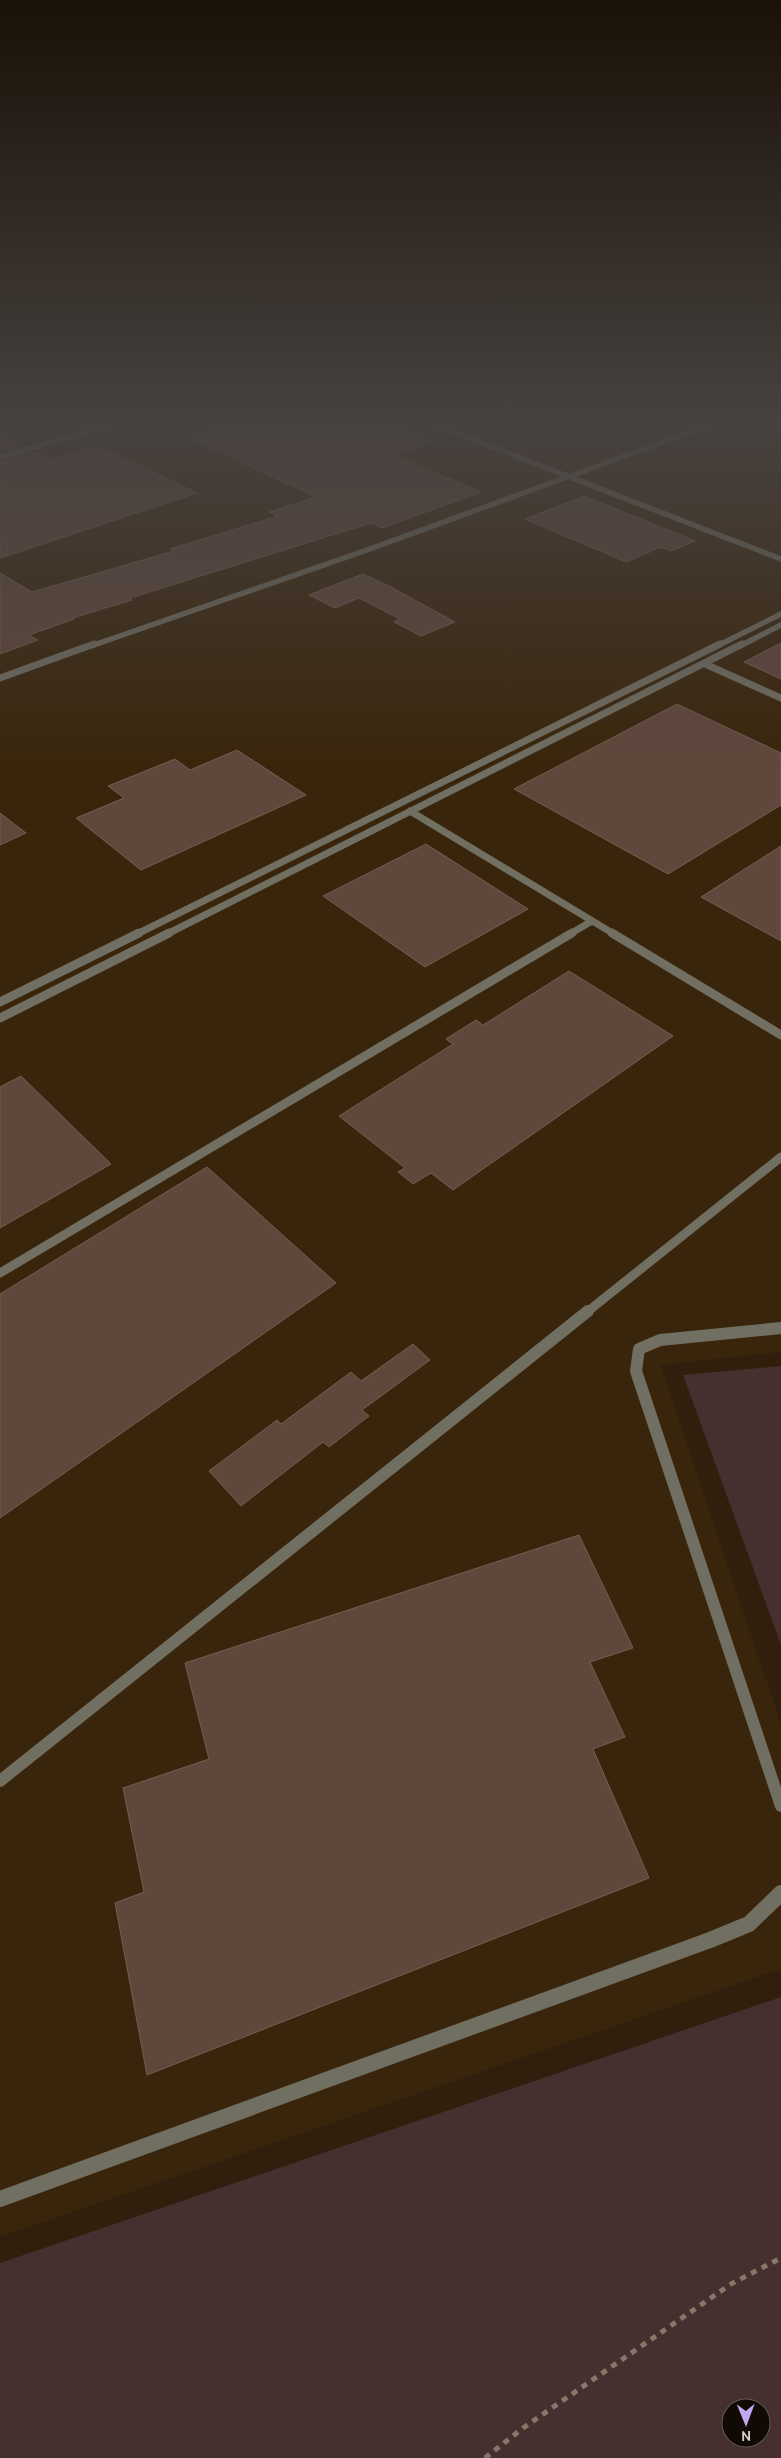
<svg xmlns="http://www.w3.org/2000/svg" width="781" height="2458" viewBox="0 0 781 2458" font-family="Cabin,sans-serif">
<rect width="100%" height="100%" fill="#2f1f0c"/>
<path fill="#39250b" d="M 0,425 L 781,425 L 781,1352 L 661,1365 L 781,1724 L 781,1969 L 0,2237 Z"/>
<g fill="#462f2f" fill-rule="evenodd">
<path d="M 781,1366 L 781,1645 L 683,1375 Z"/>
<path d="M 781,1997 L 781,2458 L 0,2458 L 0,2263 ZM 731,2408 L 761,2408 L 761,2438 L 731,2438 Z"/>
</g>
<g fill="#60473c" stroke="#785d52">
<path d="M 227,425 L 392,425 L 433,442 L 392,455 L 481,492 L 382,528 L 371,523 L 130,598 L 132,600 L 72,618 L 74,619 L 29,635 L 38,640 L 0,654 L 0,573 L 32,592 L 174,551 L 170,549 L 278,516 L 269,512 L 316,497 L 187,437 Z"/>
<path d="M 0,434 L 23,445 L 0,452 Z"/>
<path d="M 98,446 L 197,493 L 0,558 L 0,462 L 36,452 L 52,459 Z"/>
<path d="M 584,496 L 695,541 L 671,551 L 661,547 L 626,562 L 525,519 Z"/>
<path d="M 363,574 L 389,586 L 455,622 L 421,636 L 394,622 L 400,619 L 359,598 L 335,608 L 309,595 Z"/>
<path d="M 781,643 L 781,679 L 744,662 Z"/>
<path d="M 677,704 L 781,753 L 781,805 L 668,874 L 514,789 Z"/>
<path d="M 237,750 L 306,795 L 141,870 L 76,818 L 124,798 L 108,786 L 175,759 L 190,770 Z"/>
<path d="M 0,813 L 26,833 L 0,845 Z"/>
<path d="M 426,844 L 528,909 L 425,967 L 323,896 Z"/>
<path d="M 781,846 L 781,941 L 701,897 Z"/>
<path d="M 569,971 L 673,1036 L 453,1190 L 431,1173 L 413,1184 L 398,1172 L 405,1168 L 339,1116 L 453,1044 L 446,1039 L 476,1020 L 483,1025 Z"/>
<path d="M 21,1076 L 111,1164 L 0,1228 L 0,1087 Z"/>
<path d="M 207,1167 L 336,1283 L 0,1518 L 0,1294 Z"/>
<path d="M 413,1344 L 430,1360 L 362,1410 L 369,1416 L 329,1447 L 323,1442 L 241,1506 L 209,1471 L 277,1420 L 281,1424 L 351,1372 L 361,1381 Z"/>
<path d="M 579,1535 L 633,1648 L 590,1662 L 625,1737 L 593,1749 L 649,1878 L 147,2075 L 115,1903 L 144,1892 L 123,1788 L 209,1759 L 185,1663 Z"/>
</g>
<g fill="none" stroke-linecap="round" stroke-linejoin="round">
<path stroke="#867869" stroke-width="5" stroke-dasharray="6 6" stroke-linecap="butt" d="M 485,2458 L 523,2428 L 731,2284 L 781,2258"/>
<g stroke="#716e62" stroke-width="5.5">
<path d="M 436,425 L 781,559"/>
<path d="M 0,457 L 111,425"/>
<path d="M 91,646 L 367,550 L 710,425"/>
</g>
<g stroke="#716e62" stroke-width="7">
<path d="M 705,664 L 781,698"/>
<path d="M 0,678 L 94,644"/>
<path d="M 410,811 L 614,934"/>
<path d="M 570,934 L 592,921"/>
</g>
<g stroke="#716e62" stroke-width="9">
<path d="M 612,933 L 781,1035"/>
<path d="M 0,1273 L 572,933"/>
<path d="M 587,1312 L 781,1157"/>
</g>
<g stroke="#716e62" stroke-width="12">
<path d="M 781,1328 L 660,1340 L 639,1349 L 636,1371 L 781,1806"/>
<path d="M 0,1781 L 588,1311"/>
</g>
<path stroke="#716e62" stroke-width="16" d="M 0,2199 L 710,1940 L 749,1924 L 781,1893"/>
<g stroke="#716e62" stroke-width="5.5">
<path d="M 717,646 L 781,614"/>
<path d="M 740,646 L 781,625"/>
</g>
<g stroke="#716e62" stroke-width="7">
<path d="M 137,934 L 720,644"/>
<path d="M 167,934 L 742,644"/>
</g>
<g stroke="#716e62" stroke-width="9">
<path d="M 0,1002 L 139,933"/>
<path d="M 0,1018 L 169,933"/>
</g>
</g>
<linearGradient id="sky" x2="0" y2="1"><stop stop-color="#1a1107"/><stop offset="0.55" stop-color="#474240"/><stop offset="1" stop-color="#474240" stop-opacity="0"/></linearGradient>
<rect width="781" height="769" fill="url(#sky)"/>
<g transform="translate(746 2423) rotate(179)"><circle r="24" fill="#110a04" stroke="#625a52"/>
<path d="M0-4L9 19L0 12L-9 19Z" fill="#c3a7f2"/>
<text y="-8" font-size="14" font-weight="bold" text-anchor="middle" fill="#dcd1c6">N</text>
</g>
</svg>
